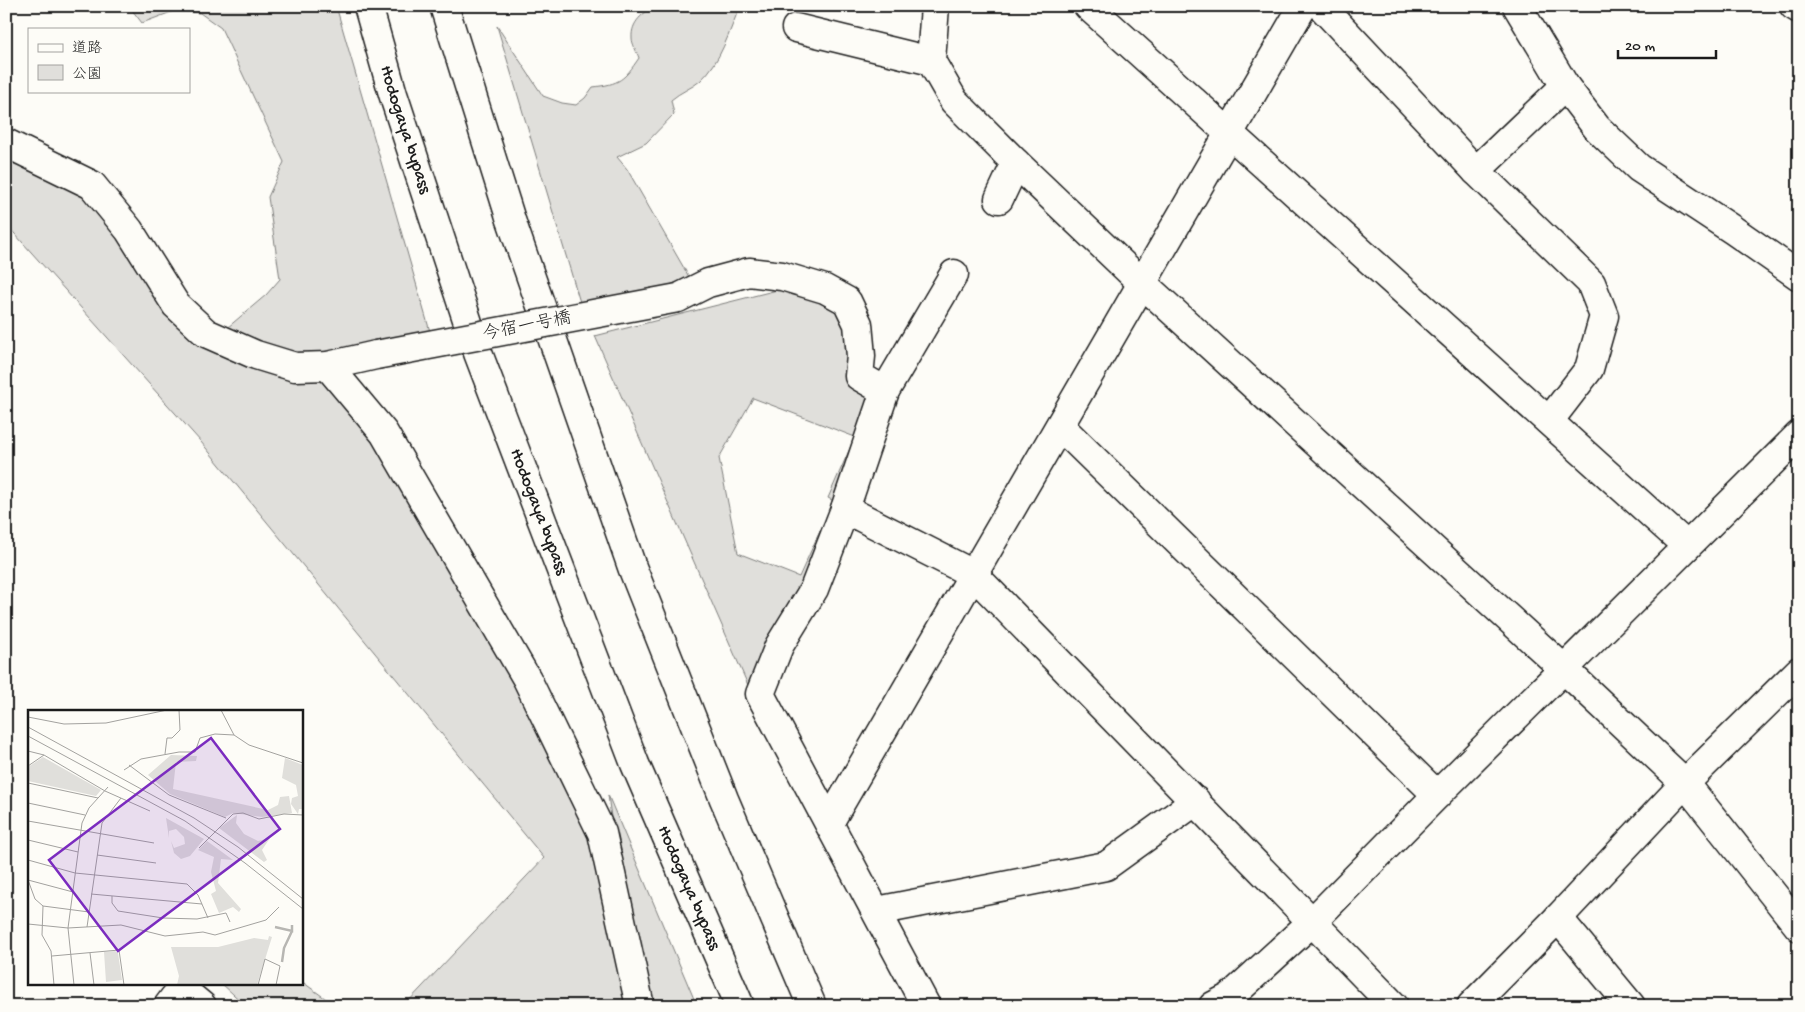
<svg xmlns="http://www.w3.org/2000/svg" width="1805" height="1012" viewBox="0 0 1805 1012" font-family="'Gochi Hand','Klee One',sans-serif">
<rect width="100%" height="100%" fill="#fdfcf7"/>
<filter id="ink" filterUnits="userSpaceOnUse"><feTurbulence type="fractalNoise" baseFrequency=".02" numOctaves="2"/><feDisplacementMap in="SourceGraphic" scale="10" xChannelSelector="R" yChannelSelector="G"/><feConvolveMatrix kernelMatrix="1 2 1 2 8 2 1 2 1" color-interpolation-filters="sRGB"/></filter>
<g filter="url(#ink)">
<g fill="#e0dfdb" stroke="#7e7e7c">
<path d="M 129,6 L 336,6 L 431,335 L 309,355 L 269,348 L 227,328 L 266,295 L 280,279 L 268,197 L 284,162 L 221,28 L 200,13 L 174,11 L 142,23 Z"/>
<path d="M 655,6 L 740,6 C 729,32 721,62 700,81 C 692,88 680,92 671,100 L 674,114 L 646,143 L 617,157 L 627,169 L 696,289 L 582,309 L 497,26 L 543,96 L 562,103 L 576,105 L 585,98 L 593,87 C 620,84 624,80 639,58 C 637,52 632,44 632,38 C 631,22 643,13 655,6 Z"/>
<path d="M 6,156 L 67,183 L 92,201 L 198,342 L 224,356 L 249,364 L 324,379 L 348,399 L 520,694 L 593,837 L 630,1006 L 404,1006 L 544,858 L 201,442 L 6,224 Z"/>
<path d="M 785,288 L 858,315 L 873,395 L 838,503 L 828,498 L 855,437 L 753,398 L 719,458 L 738,553 L 799,577 L 824,522 L 834,527 L 751,692 L 595,336 Z"/>
<path d="M 608,795 L 697,1006 L 651,1006 L 614,839 Z"/>
<path d="M 301,981 L 336,1006 L 246,1006 L 221,983 L 301,983 Z"/>
</g>
<g fill="none" stroke-linecap="round" stroke-linejoin="round">
<g stroke="#1c1c1c" stroke-width="31">
<g id="minor">
<path d="M 935,6 L 931,61 L 954,101 L 1016,163 L 1142,283 L 1564,669 L 1685,783 L 1799,927"/>
<path d="M 1088,6 L 1687,546"/>
<path d="M 1321,6 L 1476,171 L 1591,283 L 1604,316 L 1589,369 L 1549,421"/>
<path d="M 1517,6 L 1565,86 L 1597,128 L 1639,168 L 1733,230 L 1799,276"/>
<path d="M 1794,6 L 1799,9"/>
<path d="M 796,28 L 931,61"/>
<path d="M 6,143 L 92,185 L 129,230 L 176,305 L 206,333 L 256,355 L 295,367 L 328,366 L 376,355"/>
<path d="M 1476,171 L 1565,86"/>
<path d="M 999,199 L 1016,163"/>
<path d="M 678,298 L 708,283 L 749,272 L 782,276 L 825,289 L 847,301 L 858,324 L 861,356 L 859,376 L 885,391"/>
<path d="M 328,366 L 384,433 L 527,679 L 602,833 L 640,1006"/>
<path d="M 1060,426 L 1437,795"/>
<path d="M 845,509 L 973,574 L 1394,1006"/>
<path d="M 829,823 L 1303,6"/>
<path d="M 877,911 L 1106,866 L 1196,801"/>
<path d="M 1558,918 L 1631,1006"/>
<path d="M 168,1006 L 174,998 L 190,996 L 202,1006"/>
<path d="M 926,1006 L 760,694 L 779,646 L 814,589 L 845,509 L 885,391 L 954,274"/>
<path d="M 1213,1006 L 1230,997 L 1313,921 L 1437,795 L 1799,435"/>
<path d="M 1471,1006 L 1558,918 L 1685,783 L 1799,671"/>
</g>
</g>
<g stroke="#1c1c1c" stroke-width="31">
<g id="highway">
<path id="s1" d="M 368,6 L 393,94 L 478,353 L 635,764 L 740,1006"/>
<path d="M 444,6 L 511,220 L 632,567 L 724,799 L 812,1006"/>
</g>
</g>
<use href="#minor" stroke="#fdfcf7" stroke-width="28"/>
<use href="#highway" stroke="#fdfcf7" stroke-width="28"/>
<g stroke="#1c1c1c" stroke-width="31" stroke-linecap="butt">
<path id="minor-bridge" d="M 376,355 L 678,298"/>
</g>
<use href="#minor-bridge" stroke="#fdfcf7" stroke-width="28"/>
</g>
</g>
<g text-anchor="middle" dominant-baseline="central" stroke-width="5" stroke-linejoin="round" paint-order="stroke">
<g font-size="18" fill="#1c1c1c" stroke="#fdfcf7">
<text stroke="none"><textPath href="#s1" startOffset="129">Hodogaya bypass</textPath></text>
<text transform="translate(527 327) rotate(-11)">今宿一号橋</text>
<text stroke="none"><textPath href="#s1" startOffset="534">Hodogaya bypass</textPath></text>
<text stroke="none"><textPath href="#s1" startOffset="939">Hodogaya bypass</textPath></text>
</g>
</g>
<g transform="translate(28 710)">
<rect width="275" height="275" fill="#fdfcf7"/>
<path d="M 143,45 L 169,46 L 168,51 L 148,52 L 145,79 L 240,100 L 250,95 L 252,87 L 261,86 L 264,103 L 234,107 L 205,103 L 197,107 L 142,84 L 120,65 ZM 15,47 L 73,80 L 68,86 L 0,71 L 0,57 ZM 257,48 L 275,55 L 275,99 L 271,99 L 270,104 L 263,94 L 264,88 L 270,86 L 268,75 L 254,68 ZM 209,105 L 208,113 L 216,124 L 230,131 L 242,128 L 234,140 L 239,150 L 236,152 L 191,118 ZM 138,108 L 176,129 L 162,146 L 153,149 L 146,143 L 143,131 L 146,138 L 157,134 L 156,127 L 148,119 L 141,121 L 141,128 ZM 179,131 L 205,150 L 193,149 L 190,173 L 213,199 L 211,202 L 205,197 L 191,203 L 183,184 L 188,181 L 183,162 L 186,147 L 170,140 ZM 241,226 L 244,227 L 229,275 L 149,275 L 151,266 L 143,237 L 190,237 L 226,228 L 240,230 ZM 87,241 L 90,243 L 94,270 L 78,272 L 76,242 Z" fill="#e0dfdb"/>
<path fill="none" stroke="#b7b6b2" stroke-width="2.5" d="M 247,217 L 264,221 L 264,215M 254,252 L 256,238 L 264,221"/>
<path fill="none" stroke="#a3a29f" stroke-width="1" d="M 193,0 L 206,25M 0,7 L 36,14 L 78,13 L 139,0M 0,17 L 166,108 L 210,137 L 275,189M 0,26 L 157,111 L 217,153 L 275,199M 0,41 L 16,45M 137,44 L 139,28 L 144,28 L 152,20 L 151,0M 101,55 L 141,85 L 198,108M 0,56 L 16,45 L 77,81 L 122,101M 96,60 L 113,49 L 151,42 L 167,42 L 172,28 L 187,24 L 206,25 L 221,35 L 275,53M 0,73 L 70,88M 0,93 L 57,105M 0,111 L 126,133M 0,130 L 50,142M 171,138 L 205,104 L 215,103 L 231,109 L 256,104 L 275,105M 69,145 L 128,153M 0,150 L 47,163 L 159,174 L 170,185 L 180,208M 0,170 L 7,189 L 15,196 L 14,225 L 23,241 L 26,275M 0,170 L 45,182M 63,184 L 174,194M 84,186 L 84,193 L 90,201 L 135,208 L 169,209 L 198,203 L 202,212M 15,196 L 61,202M 0,214 L 40,218 L 93,215 L 137,226 L 175,222 L 187,225 L 238,210 L 251,197M 59,217 L 74,113 L 93,88M 62,243 L 66,275M 24,246 L 91,240 L 96,275M 46,275 L 40,218 L 54,113 L 61,98 L 80,77M 230,275 L 237,249 L 252,256 L 248,275"/>
<path fill="#7b2cbf" fill-opacity="0.15" stroke="#7b2cbf" stroke-width="2.5" d="M 183,28 L 252,119 L 90,241 L 21,150 Z"/>
<rect width="275" height="275" fill="none" stroke="#1c1c1c" stroke-width="2.5"/>
</g>
<rect width="1805" height="1012" fill="none" stroke="#fdfcf7" stroke-width="25"/>
<rect x="12" y="12" width="1780" height="987" fill="none" stroke="#1c1c1c" stroke-width="2" filter="url(#ink)"/>
<rect x="28" y="28" width="162" height="65" fill="#fdfcf7" stroke="#a3a29f"/>
<rect x="38" y="44" width="25" height="8" fill="#fdfcf7" stroke="#a3a29f"/>
<text x="72" y="52" font-size="15" fill="#1c1c1c">道路</text>
<rect x="38" y="65" width="25" height="15" fill="#e0dfdb" stroke="#a3a29f"/>
<text x="72" y="78" font-size="15" fill="#1c1c1c">公園</text>
<path d="M1618 50v8h98v-8" fill="none" stroke="#1c1c1c" stroke-width="2.5"/>
<text x="1625" y="50" font-size="15" fill="#1c1c1c" stroke="#fdfcf7" stroke-width="4" paint-order="stroke">20 m</text>
</svg>
